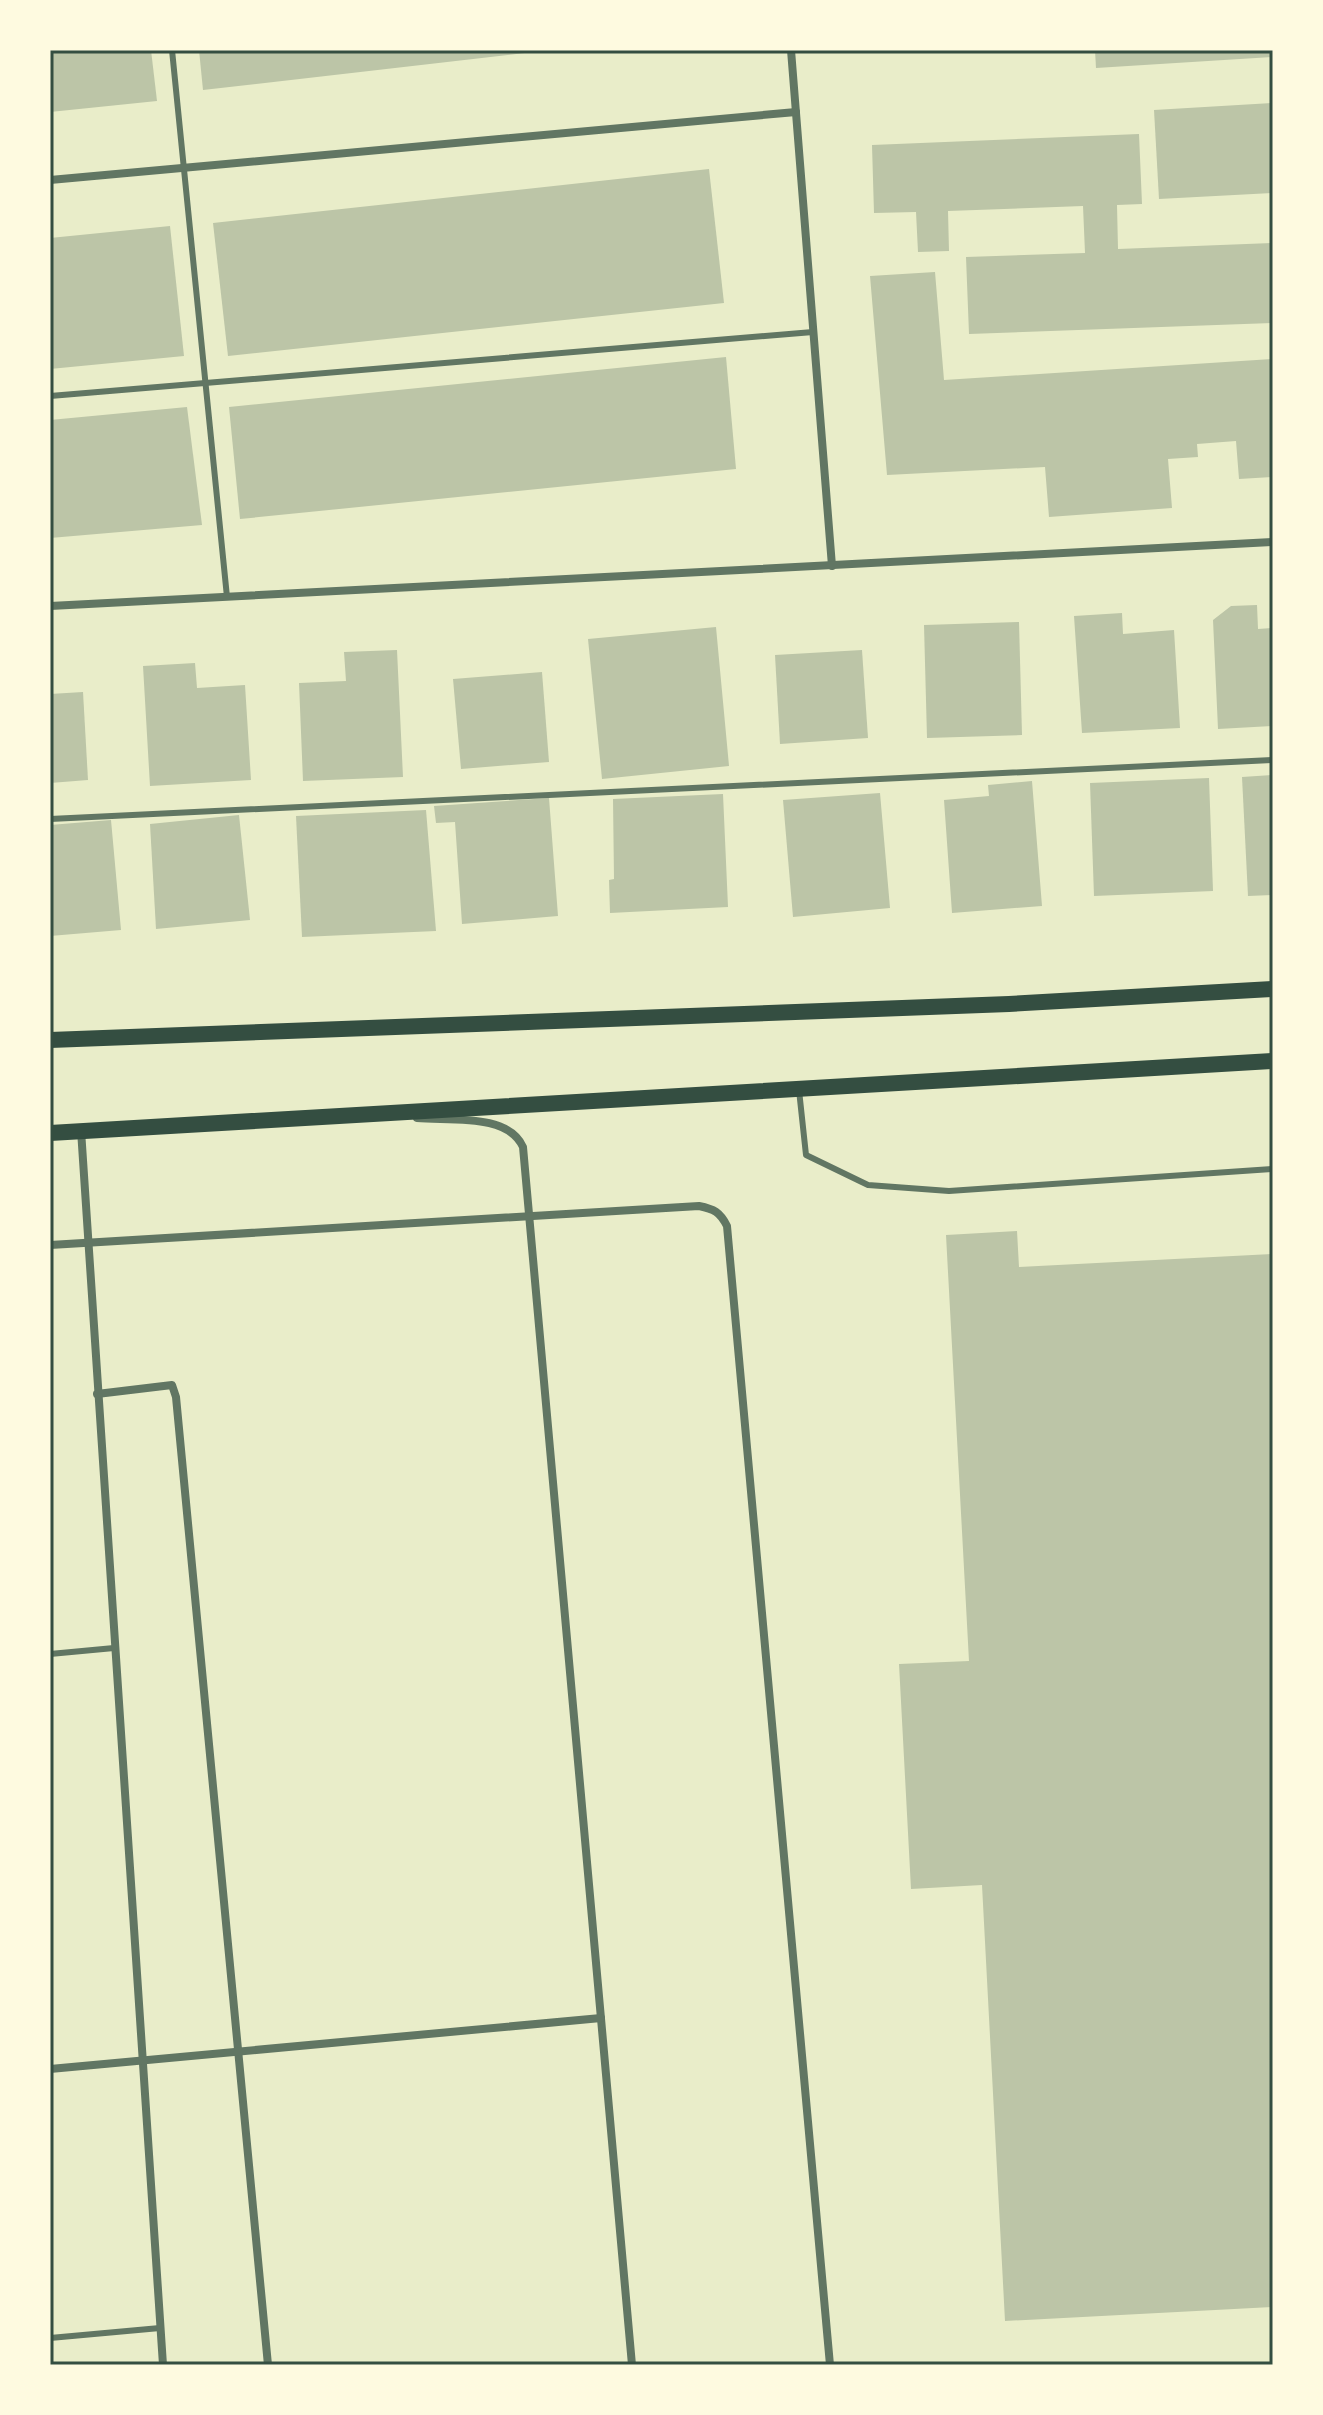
<svg xmlns="http://www.w3.org/2000/svg" width="1323" height="2415" viewBox="0 0 1323 2415" font-family="Arial,sans-serif">
<rect width="100%" height="100%" fill="#e9edc9"/>
<g fill="#bcc5a7">
<path d="M 50,50 L 151,50 L 157,101 L 50,112 Z"/>
<path d="M 199,50 L 533,50 L 533,52 L 203,90 Z"/>
<path d="M 1095,50 L 1273,50 L 1273,57 L 1096,68 Z"/>
<path d="M 1273,103 L 1273,193 L 1159,199 L 1154,110 Z"/>
<path d="M 1139,134 L 1142,204 L 1117,205 L 1118,249 L 1273,243 L 1273,323 L 969,334 L 966,257 L 1085,253 L 1083,206 L 948,211 L 949,251 L 918,252 L 916,212 L 874,213 L 872,145 Z"/>
<path d="M 709,169 L 724,303 L 228,356 L 213,223 Z"/>
<path d="M 170,226 L 184,356 L 50,369 L 50,238 Z"/>
<path d="M 935,272 L 944,380 L 1273,359 L 1273,477 L 1239,479 L 1236,441 L 1197,444 L 1198,457 L 1168,459 L 1172,508 L 1049,517 L 1045,467 L 887,475 L 870,276 Z"/>
<path d="M 726,357 L 736,469 L 240,519 L 229,407 Z"/>
<path d="M 187,407 L 202,525 L 50,538 L 50,420 Z"/>
<path d="M 1257,605 L 1258,629 L 1273,628 L 1273,726 L 1218,729 L 1213,620 L 1231,606 Z"/>
<path d="M 1122,613 L 1123,634 L 1174,630 L 1180,728 L 1082,733 L 1074,616 Z"/>
<path d="M 1019,622 L 1022,735 L 927,738 L 924,625 Z"/>
<path d="M 716,627 L 729,766 L 602,779 L 588,639 Z"/>
<path d="M 397,650 L 403,777 L 303,781 L 299,683 L 346,681 L 344,652 Z"/>
<path d="M 862,650 L 868,738 L 780,744 L 775,655 Z"/>
<path d="M 195,663 L 197,688 L 245,685 L 251,780 L 150,786 L 143,666 Z"/>
<path d="M 542,672 L 549,762 L 461,769 L 453,679 Z"/>
<path d="M 83,692 L 88,780 L 50,783 L 50,694 Z"/>
<path d="M 1273,775 L 1273,895 L 1248,896 L 1242,777 Z"/>
<path d="M 1209,778 L 1213,891 L 1094,896 L 1090,783 Z"/>
<path d="M 1032,781 L 1042,906 L 952,913 L 944,800 L 989,796 L 988,785 Z"/>
<path d="M 880,793 L 890,908 L 793,917 L 783,800 Z"/>
<path d="M 723,794 L 728,907 L 610,913 L 609,880 L 614,879 L 613,799 Z"/>
<path d="M 549,798 L 558,916 L 462,924 L 455,822 L 436,823 L 434,806 Z"/>
<path d="M 426,810 L 436,931 L 302,937 L 296,816 Z"/>
<path d="M 239,815 L 250,920 L 156,929 L 150,824 Z"/>
<path d="M 111,820 L 121,930 L 50,936 L 50,825 Z"/>
<path d="M 1017,1231 L 1019,1267 L 1273,1254 L 1273,2307 L 1005,2321 L 982,1885 L 911,1889 L 899,1664 L 969,1661 L 946,1235 Z"/>
</g>
<g fill="none" stroke-linecap="round" stroke-linejoin="round">
<g stroke="#617663" stroke-width="6">
<path d="M 172,50 L 227,597"/>
<path d="M 50,396 L 813,332"/>
<path d="M 50,819 L 1273,760"/>
<path d="M 799,1090 L 806,1155 L 868,1185 L 949,1191 L 1273,1169"/>
<path d="M 50,1654 L 114,1648"/>
<path d="M 50,2338 L 160,2328"/>
</g>
<g stroke="#617663" stroke-width="8">
<path d="M 791,50 L 832,566"/>
<path d="M 50,180 L 796,112"/>
<path d="M 50,606 L 1273,542"/>
<path d="M 417,1118 C 450,1121 508,1113 523,1147 L 632,2365"/>
<path d="M 81,1130 L 163,2365"/>
<path d="M 50,1245 L 699,1206 C 714,1209 720,1212 727,1226 L 830,2365"/>
<path d="M 97,1394 L 172,1385 L 176,1397 L 268,2365"/>
<path d="M 50,2069 L 601,2018"/>
</g>
<g stroke="#344e41" stroke-width="16">
<path d="M 50,1040 L 1009,1004 L 1273,989"/>
<path d="M 50,1133 L 1273,1061"/>
</g>
</g>
<rect width="1323" height="2415" fill="none" stroke="#fefae0" stroke-width="104"/>
<rect x="52" y="52" width="1219" height="2311" fill="none" stroke="#344e41" stroke-width="3"/>
</svg>
